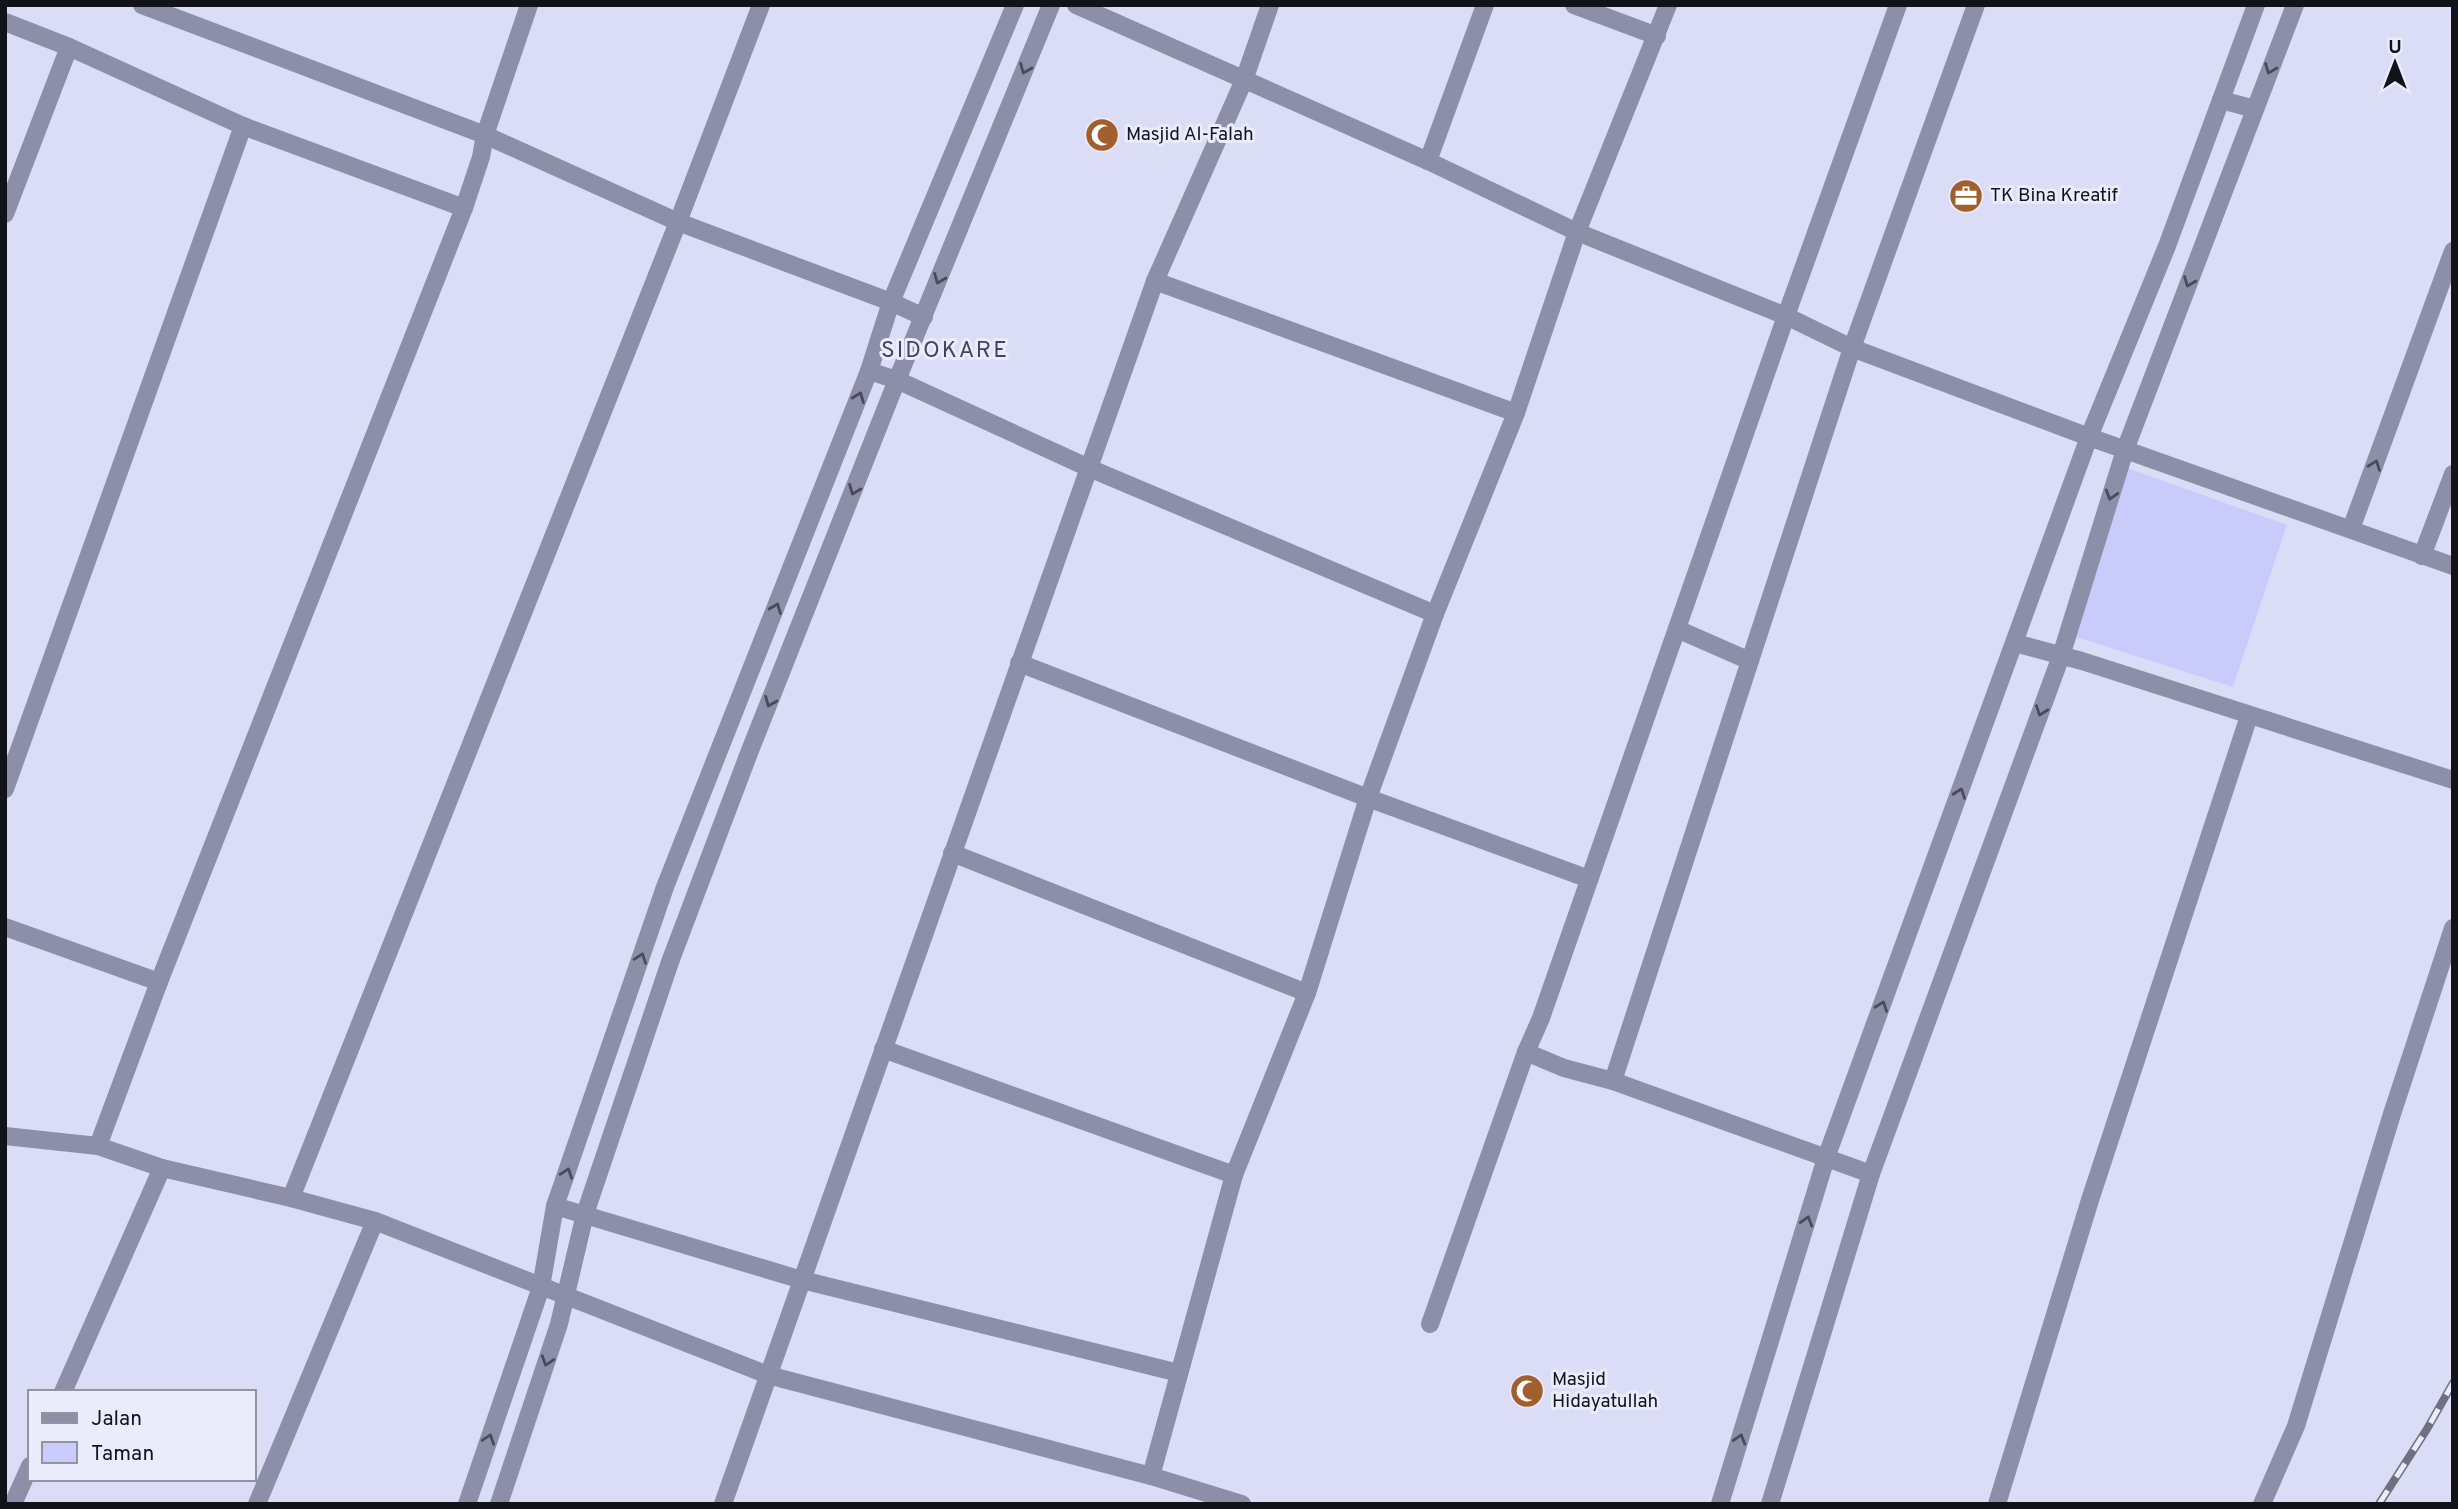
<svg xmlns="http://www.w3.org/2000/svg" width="2458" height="1509" viewBox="0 0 2458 1509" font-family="Overpass,sans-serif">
<rect width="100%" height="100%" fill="#dbddf7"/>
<path fill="#c9ccfb" d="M 2127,468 L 2287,525 L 2233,687 L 2073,636 Z"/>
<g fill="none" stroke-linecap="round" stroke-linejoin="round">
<g stroke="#8d8fa9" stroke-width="18">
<path d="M 142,5 L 485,135 L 481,157 L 464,208"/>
<path d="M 529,5 L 485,135 L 678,222 L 891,302 L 924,317"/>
<path d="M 1076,5 L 1428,161 L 1577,232 L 1786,316 L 1852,348 L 2089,437 L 2453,566"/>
<path d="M 1574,5 L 1657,36"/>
<path d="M 5,22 L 69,47 L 243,126 L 464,208 L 159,982 L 98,1146"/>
<path d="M 2221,100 L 2255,109"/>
<path d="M 1428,161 L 1485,5"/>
<path d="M 5,214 L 69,47"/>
<path d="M 1155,281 L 1516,413"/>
<path d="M 869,371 L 897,380 L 1089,468 L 1435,614"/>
<path d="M 2351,529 L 2453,251"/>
<path d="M 2422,556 L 2453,474"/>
<path d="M 1677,629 L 1750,661"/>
<path d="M 2015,643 L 2082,661 L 2453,780"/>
<path d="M 1019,663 L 1368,798 L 1589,879"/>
<path d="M 5,789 L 243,126"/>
<path d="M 952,853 L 1307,993"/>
<path d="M 5,927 L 159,982"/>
<path d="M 883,1049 L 1234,1175"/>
<path d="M 1613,1081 L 1852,348 L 1976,5"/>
<path d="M 5,1136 L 98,1146 L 162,1168 L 291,1198 L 375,1221 L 768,1375 L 1151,1476 L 1242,1504"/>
<path d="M 1871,1174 L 1613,1081 L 1564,1068 L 1526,1052 L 1541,1018 L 1786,316 L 1898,5"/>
<path d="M 291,1198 L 678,222 L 761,5"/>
<path d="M 555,1206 L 802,1280 L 1179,1373"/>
<path d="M 1430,1324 L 1526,1052"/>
<path d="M 63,1392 L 162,1168"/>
<path d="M 1151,1476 L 1234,1175 L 1307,993 L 1368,798 L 1435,614 L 1516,413 L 1577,232 L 1668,5"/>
<path d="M 13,1504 L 30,1466"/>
<path d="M 257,1504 L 375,1221"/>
<path d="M 467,1504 L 541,1287 L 555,1206 L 665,887 L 869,371 L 891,302 L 1015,5"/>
<path d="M 499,1504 L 559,1324 L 585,1214 L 670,962 L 749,753 L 897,380 L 1051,5"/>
<path d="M 723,1504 L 1155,281 L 1244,80 L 1270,5"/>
<path d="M 1720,1504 L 1826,1158 L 2089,437 L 2167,246 L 2256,5"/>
<path d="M 1770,1504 L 1871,1174 L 2061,656 L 2125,450 L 2295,5"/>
<path d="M 1997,1504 L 2090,1200 L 2249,716"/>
<path d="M 2262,1504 L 2296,1426 L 2392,1114 L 2453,928"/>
</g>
<g stroke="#6f7081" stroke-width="8">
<path id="rail" d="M 2379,1504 L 2427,1429 L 2453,1383"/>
</g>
<use href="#rail" stroke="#eaebfb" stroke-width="5" stroke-dasharray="16" stroke-linecap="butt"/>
</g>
<defs><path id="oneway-chevron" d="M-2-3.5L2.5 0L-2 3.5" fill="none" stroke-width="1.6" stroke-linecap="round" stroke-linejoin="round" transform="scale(1.75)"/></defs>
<g stroke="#494a5b">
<use href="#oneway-chevron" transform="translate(1025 69) rotate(112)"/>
<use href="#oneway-chevron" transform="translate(2270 69) rotate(111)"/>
<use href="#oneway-chevron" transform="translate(939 279) rotate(112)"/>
<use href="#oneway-chevron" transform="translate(2189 282) rotate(111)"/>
<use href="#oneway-chevron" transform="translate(859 397) rotate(-68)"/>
<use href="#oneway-chevron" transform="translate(2375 465) rotate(-70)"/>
<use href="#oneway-chevron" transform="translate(854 490) rotate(112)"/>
<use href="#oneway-chevron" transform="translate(2111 495) rotate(107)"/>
<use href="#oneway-chevron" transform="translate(776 608) rotate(-68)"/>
<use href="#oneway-chevron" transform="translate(770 702) rotate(112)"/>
<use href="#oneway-chevron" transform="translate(2041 711) rotate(110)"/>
<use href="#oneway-chevron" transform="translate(1960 793) rotate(-70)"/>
<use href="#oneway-chevron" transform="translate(641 958) rotate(-71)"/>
<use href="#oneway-chevron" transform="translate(1882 1006) rotate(-70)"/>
<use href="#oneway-chevron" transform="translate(567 1173) rotate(-71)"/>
<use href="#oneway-chevron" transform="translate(1807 1221) rotate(-73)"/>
<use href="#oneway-chevron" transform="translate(547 1361) rotate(108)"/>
<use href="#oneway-chevron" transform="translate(489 1439) rotate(-71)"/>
<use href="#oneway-chevron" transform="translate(1740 1439) rotate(-73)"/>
</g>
<defs>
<g id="mosque-disc" transform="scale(1.75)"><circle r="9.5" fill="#a25f2e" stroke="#eaebfb"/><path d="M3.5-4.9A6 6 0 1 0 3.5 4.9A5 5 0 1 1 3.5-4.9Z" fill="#fff"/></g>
<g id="office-disc" transform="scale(1.75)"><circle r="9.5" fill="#a25f2e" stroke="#eaebfb"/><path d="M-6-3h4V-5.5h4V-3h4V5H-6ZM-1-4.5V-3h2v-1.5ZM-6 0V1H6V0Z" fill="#fff"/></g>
</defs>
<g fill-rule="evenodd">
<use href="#mosque-disc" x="1102" y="135"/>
<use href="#office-disc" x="1966" y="196"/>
<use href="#mosque-disc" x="1527" y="1391"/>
</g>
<g text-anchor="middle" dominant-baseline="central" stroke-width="6" stroke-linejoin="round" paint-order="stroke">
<g font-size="19" fill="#12121b" stroke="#eaebfb" text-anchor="start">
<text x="1126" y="135">Masjid Al-Falah</text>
<text x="1990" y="196">TK Bina Kreatif</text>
<text x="1552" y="1380">Masjid<tspan x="1552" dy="22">Hidayatullah</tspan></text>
</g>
<g font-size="23" letter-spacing="2" fill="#44455a" stroke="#eaebfb">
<text x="945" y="351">SIDOKARE</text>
</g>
</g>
<rect width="2458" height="1509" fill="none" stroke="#12121b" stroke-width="14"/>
<rect x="28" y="1390" width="228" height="91" fill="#eaebfb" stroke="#9494a1" stroke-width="2"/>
<rect x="42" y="1413" width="35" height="10" fill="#8d8fa9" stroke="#9494a1" stroke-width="2"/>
<text x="91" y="1425" font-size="21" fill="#12121b">Jalan</text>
<rect x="42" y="1442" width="35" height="21" fill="#c9ccfb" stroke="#9494a1" stroke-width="2"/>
<text x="91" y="1460" font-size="21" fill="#12121b">Taman</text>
<g transform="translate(2395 63)" stroke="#eaebfb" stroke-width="5" paint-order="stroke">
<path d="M0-5L12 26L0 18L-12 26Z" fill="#12121b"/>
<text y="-10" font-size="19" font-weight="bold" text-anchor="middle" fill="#12121b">U</text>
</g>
</svg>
